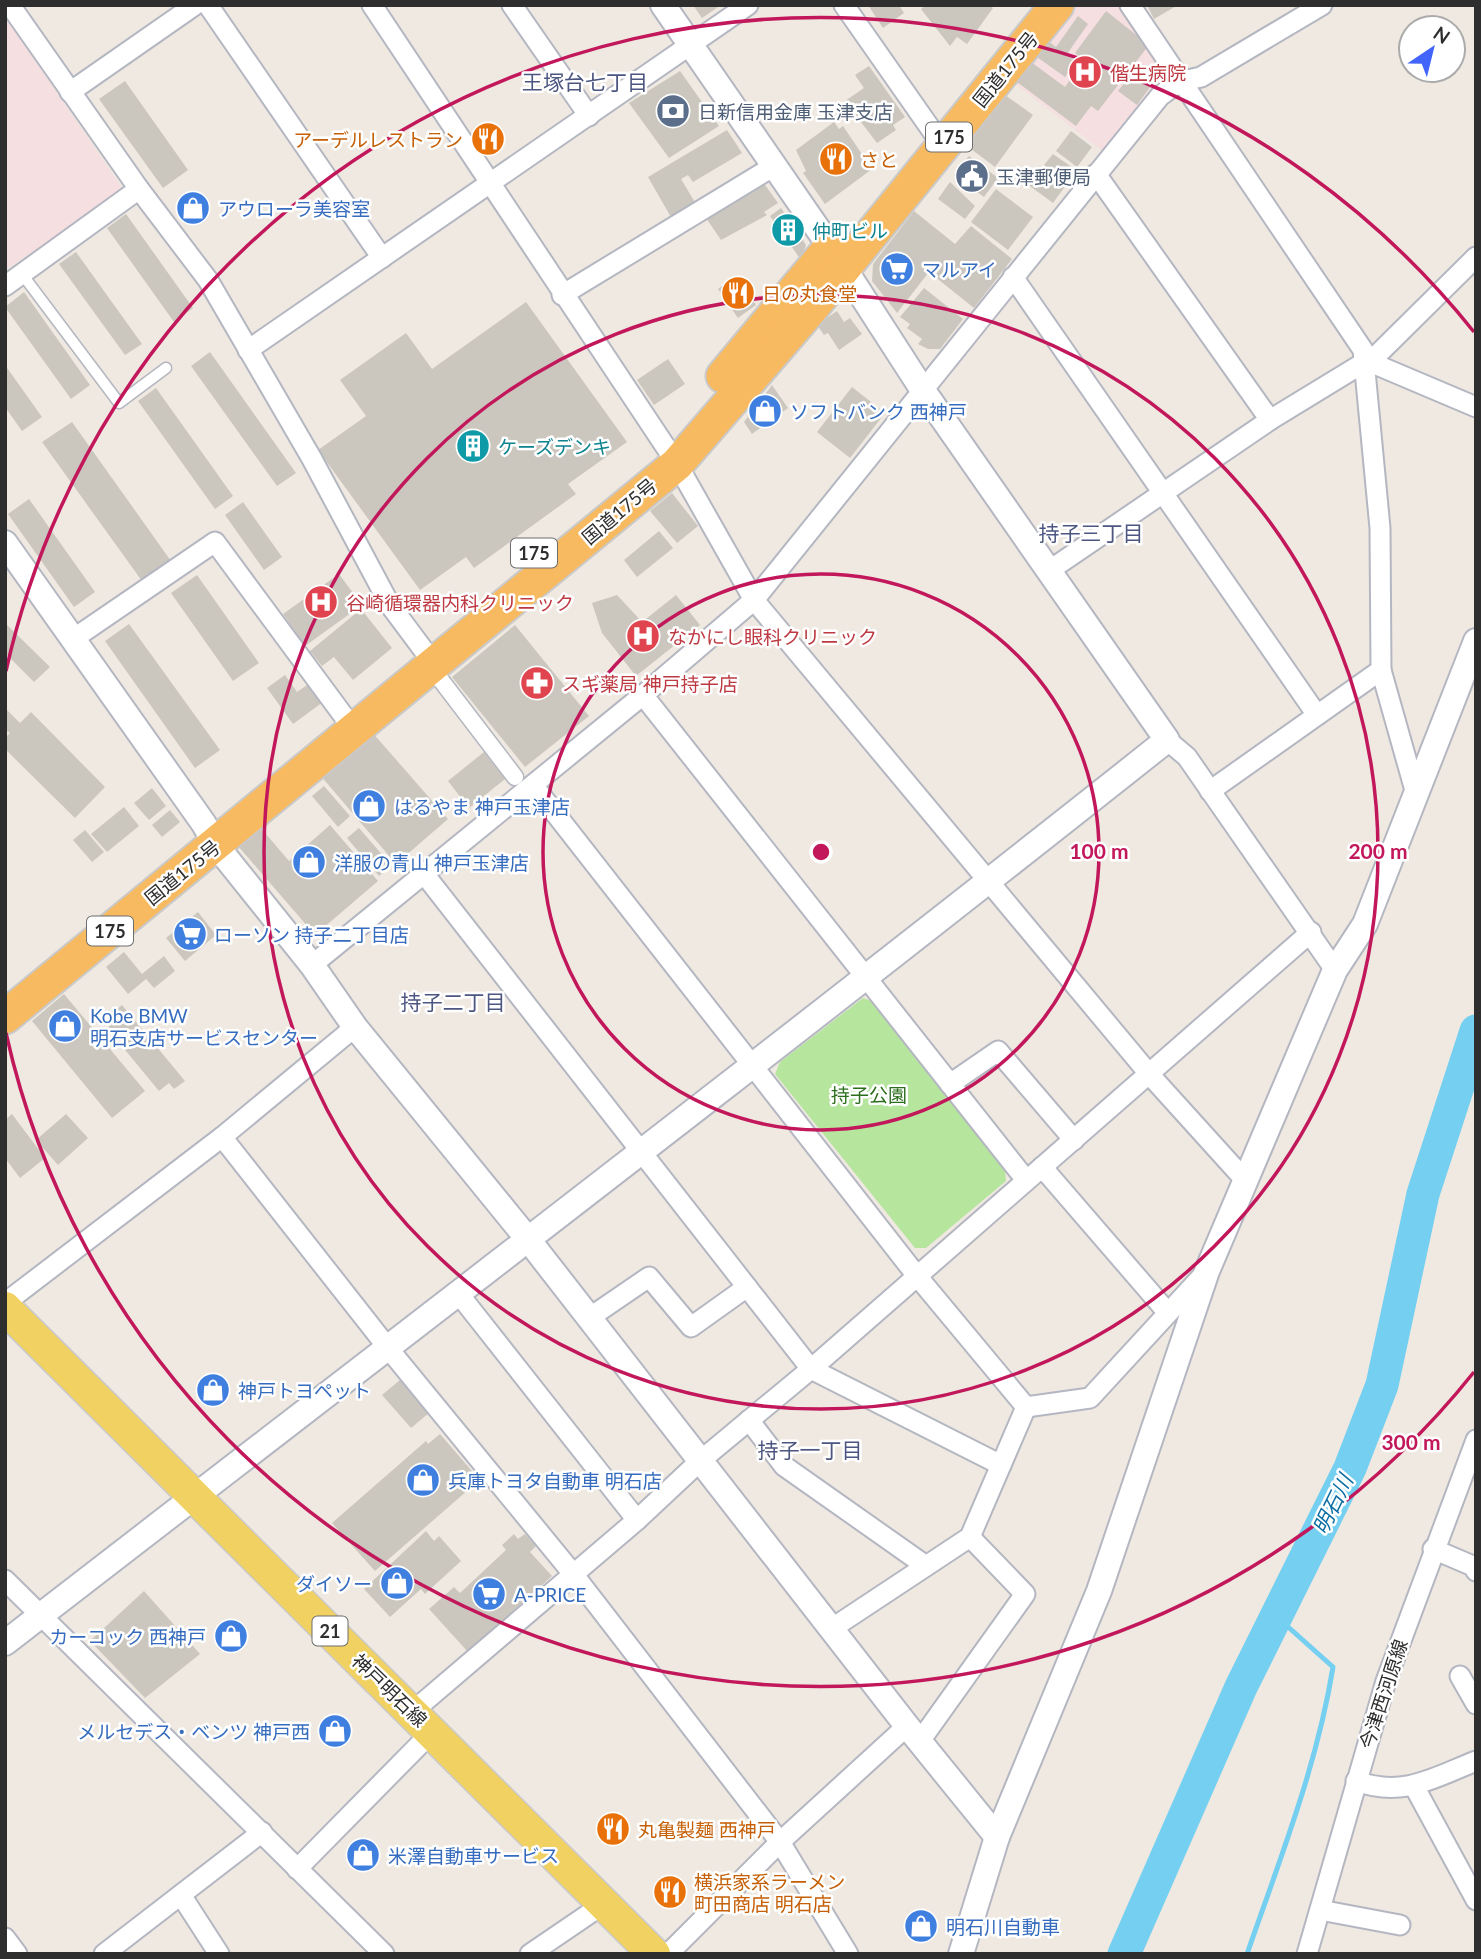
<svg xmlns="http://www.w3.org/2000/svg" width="1481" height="1959" viewBox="0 0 1481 1959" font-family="Lato,'Noto Sans JP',sans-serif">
<rect width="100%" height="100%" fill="#efe9e1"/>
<g fill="#f5dfe0">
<path d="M 1077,5 L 1125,5 L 1172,70 L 1105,153 L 1014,83 Z"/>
<path d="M 5,17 L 124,191 L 5,270 Z"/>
</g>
<path fill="#b6e59e" d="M 863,998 L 875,1002 L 1005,1170 L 1006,1181 L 926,1248 L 915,1248 L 775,1074 L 780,1062 Z"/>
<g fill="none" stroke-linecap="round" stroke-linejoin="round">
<path stroke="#75cff0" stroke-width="5" d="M 1247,1954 C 1280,1859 1317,1766 1333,1667 L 1277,1617"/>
<path stroke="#75cff0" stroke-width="33" d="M 1124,1954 L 1241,1687 L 1350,1468 L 1382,1385 L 1423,1194 L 1476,1031"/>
</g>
<g fill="#cbc7bf">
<path d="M 693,5 L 721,5 L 702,18 Z"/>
<path d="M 868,5 L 899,5 L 904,13 L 883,28 Z"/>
<path d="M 926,5 L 989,5 L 993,8 L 967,44 L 957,37 L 950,46 L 921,9 Z"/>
<path d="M 1147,5 L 1178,5 L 1154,19 Z"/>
<path d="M 1106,11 L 1149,45 L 1098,111 L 1091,106 L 1076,126 L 1017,82 L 1031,62 L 1065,87 L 1084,60 L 1075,53 Z"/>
<path d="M 1078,16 L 1088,24 L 1067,54 L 1076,61 L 1065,77 L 1037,57 L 1048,41 L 1056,47 Z"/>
<path d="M 1138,65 L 1156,79 L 1137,105 L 1118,91 Z"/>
<path d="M 869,66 L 905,117 L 893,125 L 896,130 L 877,143 L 845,101 L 864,88 L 855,75 Z"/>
<path d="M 680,71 L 719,126 L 669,158 L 629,103 Z"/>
<path d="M 125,81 L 188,170 L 163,188 L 99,99 Z"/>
<path d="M 1005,95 L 1033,115 L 995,167 L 967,146 Z"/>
<path d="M 834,122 L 839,129 L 843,126 L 872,169 L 825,204 L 803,173 L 806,171 L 796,150 Z"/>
<path d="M 727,130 L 742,153 L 693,182 L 688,175 L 681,179 L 696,204 L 672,219 L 648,177 Z"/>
<path d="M 1071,131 L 1092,147 L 1077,167 L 1056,151 Z"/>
<path d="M 1053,154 L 1076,170 L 1067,182 L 1044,165 Z"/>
<path d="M 969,156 L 998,178 L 984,197 L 954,175 Z"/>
<path d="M 1040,166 L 1066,185 L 1053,203 L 1027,184 Z"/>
<path d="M 763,182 L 778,203 L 764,212 L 767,215 L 721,240 L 704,215 Z"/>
<path d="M 950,182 L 975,206 L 965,219 L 938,199 Z"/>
<path d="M 996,189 L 1033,217 L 1008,250 L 971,222 Z"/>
<path d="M 781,208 L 806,245 L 801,260 L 770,216 Z"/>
<path d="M 914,211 L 955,244 L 971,226 L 1012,259 L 974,308 L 929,272 L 897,313 L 872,281 L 873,264 Z"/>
<path d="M 126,214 L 193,308 L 174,322 L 107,228 Z"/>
<path d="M 76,252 L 142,344 L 125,355 L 59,264 Z"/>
<path d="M 736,276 L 756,305 L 738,318 L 718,289 Z"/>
<path d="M 924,288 L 963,319 L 940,349 L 928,349 L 918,344 L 922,339 L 907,328 L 910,324 L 900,317 Z"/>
<path d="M 24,292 L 90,385 L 71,399 L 5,307 Z"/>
<path d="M 526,302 L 627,442 L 568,484 L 576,494 L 474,568 L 466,557 L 420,590 L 318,450 L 366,416 L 340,380 L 406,333 L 432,369 Z"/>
<path d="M 837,311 L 844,322 L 850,318 L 862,334 L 839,350 L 828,333 L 824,335 L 817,325 Z"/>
<path d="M 210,352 L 296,473 L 277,486 L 191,366 Z"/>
<path d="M 668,359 L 685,384 L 654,405 L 637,380 Z"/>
<path d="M 5,365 L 42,417 L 22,431 L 5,407 Z"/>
<path d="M 772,385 L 788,408 L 752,434 L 744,422 Z"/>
<path d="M 852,387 L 885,413 L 850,458 L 817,432 Z"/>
<path d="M 156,388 L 233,496 L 215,509 L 138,401 Z"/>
<path d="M 72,422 L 171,561 L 142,581 L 42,442 Z"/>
<path d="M 672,493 L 698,526 L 677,543 L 650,511 Z"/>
<path d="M 29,499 L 95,592 L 74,607 L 8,514 Z"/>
<path d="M 243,502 L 282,557 L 264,570 L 225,515 Z"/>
<path d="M 659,531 L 673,548 L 637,577 L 624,560 Z"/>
<path d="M 339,574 L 362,605 L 305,646 L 283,614 Z"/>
<path d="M 197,575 L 259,663 L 233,681 L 171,593 Z"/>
<path d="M 617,595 L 642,622 L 676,595 L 700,625 L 636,676 L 602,633 L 592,603 Z"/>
<path d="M 361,609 L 392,648 L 353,680 L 334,657 L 322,666 L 310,651 Z"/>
<path d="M 5,623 L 50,667 L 34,682 L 5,653 Z"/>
<path d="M 129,624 L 220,750 L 195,768 L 105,641 Z"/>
<path d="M 515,625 L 589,716 L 525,767 L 452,677 Z"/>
<path d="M 285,675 L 297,692 L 310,683 L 323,702 L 293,724 L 267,688 Z"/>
<path d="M 5,708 L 20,723 L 31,712 L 105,787 L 75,818 L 5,749 L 5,738 L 10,733 L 5,729 Z"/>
<path d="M 371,731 L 448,819 L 396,864 L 320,775 Z"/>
<path d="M 484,752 L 505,779 L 469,808 L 448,781 Z"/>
<path d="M 324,786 L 350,816 L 338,827 L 312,796 Z"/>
<path d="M 152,788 L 166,806 L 149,820 L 134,803 Z"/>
<path d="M 124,807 L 139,826 L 107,852 L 91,834 Z"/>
<path d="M 170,810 L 180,822 L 162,837 L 152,825 Z"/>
<path d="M 330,825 L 378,881 L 315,935 L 238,846 L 260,827 L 289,861 Z"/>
<path d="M 359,828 L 391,865 L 379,876 L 347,838 Z"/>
<path d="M 85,830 L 104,852 L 92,862 L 73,840 Z"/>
<path d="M 198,912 L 216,935 L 185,961 L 166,938 Z"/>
<path d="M 124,952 L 142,974 L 164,956 L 175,971 L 154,988 L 146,979 L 128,994 L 106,967 Z"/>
<path d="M 64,994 L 145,1091 L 112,1118 L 32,1021 Z"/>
<path d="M 122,1005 L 185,1081 L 174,1089 L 169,1083 L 159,1091 L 107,1028 L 117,1021 L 111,1014 Z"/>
<path d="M 12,1114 L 45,1158 L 20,1178 L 5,1158 L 5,1120 Z"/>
<path d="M 66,1114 L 88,1138 L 58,1165 L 36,1140 Z"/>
<path d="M 400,1380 L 429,1413 L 411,1428 L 382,1395 Z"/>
<path d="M 440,1434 L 477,1477 L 466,1487 L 468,1490 L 375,1571 L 332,1523 L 426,1441 L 428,1444 Z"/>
<path d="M 426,1531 L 434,1541 L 439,1536 L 461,1561 L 425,1594 L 421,1589 L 390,1617 L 364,1589 Z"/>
<path d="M 514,1534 L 518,1539 L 525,1534 L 536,1546 L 530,1552 L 552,1576 L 468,1652 L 429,1609 L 454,1587 L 460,1593 L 506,1550 L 502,1545 Z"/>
<path d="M 144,1591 L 200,1654 L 145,1698 L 90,1641 Z"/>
</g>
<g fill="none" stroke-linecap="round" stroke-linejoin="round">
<g stroke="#b4b7c1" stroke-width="13">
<path id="service" d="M 22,274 L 119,403 L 166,368"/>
</g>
<g stroke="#b4b7c1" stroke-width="19">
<path id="pedestrian" d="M 437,675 L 515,777"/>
</g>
<g stroke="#b4b7c1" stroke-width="23">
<g id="minor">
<path d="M 10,5 L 139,189 L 208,280 L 312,459 L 390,605 L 434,664"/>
<path d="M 208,5 L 382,258"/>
<path d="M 372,5 L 677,464 L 754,600 L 1150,1075 L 1245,1180"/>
<path d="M 512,5 L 589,116"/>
<path d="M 844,5 L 942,145"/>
<path d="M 1130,5 L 1363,350 L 1380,528 L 1381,670 L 1210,791"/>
<path d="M 70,92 L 195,5"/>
<path d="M 1096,174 L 1270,420"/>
<path d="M 1013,277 L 1317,715"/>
<path d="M 5,286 L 139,189"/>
<path d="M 562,295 L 774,166"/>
<path d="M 248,350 L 748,5"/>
<path d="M 1365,360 L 1476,407"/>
<path d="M 1050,570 L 1270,420 L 1378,354 L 1476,257"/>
<path d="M 73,639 L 215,542 L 354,730"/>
<path d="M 1381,670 L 1416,794"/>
<path d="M 643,695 L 1026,1180"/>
<path d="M 1167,740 L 1187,757 L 1335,970"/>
<path d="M 533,785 L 917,1276 L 1026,1407 L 1090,1398 L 1205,1273"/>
<path d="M 425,875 L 811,1369 L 1001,1465"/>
<path d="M 312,965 L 643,695 L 754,600 L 1160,96 L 1179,82 L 1201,77 L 1322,5"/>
<path d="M 950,1084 L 998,1051 L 1074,1140"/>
<path d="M 222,1137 L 388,1348 L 574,1575 L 780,1842 L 848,1954"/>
<path d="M 1042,1167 L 1168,1313"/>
<path d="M 458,1293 L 637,1520"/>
<path d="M 5,1303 L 222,1137 L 355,1027"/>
<path d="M 589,1318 L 649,1277 L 691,1327 L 747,1287"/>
<path d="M 749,1420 L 784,1466 L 926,1566"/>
<path d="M 1433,1549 L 1473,1566 L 1476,1571"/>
<path d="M 5,1580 L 384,1954"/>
<path d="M 831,1629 L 970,1537 L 1026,1407"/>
<path d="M 1460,1676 L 1476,1704"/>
<path d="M 412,1712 L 637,1520 L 700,1461 L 811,1369 L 1311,932"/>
<path d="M 920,1741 L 1025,1594 L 970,1537"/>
<path d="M 1356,1781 C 1403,1798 1433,1778 1476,1761"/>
<path d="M 1414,1786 L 1476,1900"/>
<path d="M 297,1869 L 432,1732"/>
<path d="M 181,1895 L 219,1954"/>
<path d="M 1320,1910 L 1400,1925"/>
<path d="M 5,1938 L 17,1954"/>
<path d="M 104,1954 L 262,1832"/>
<path d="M 530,1954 L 605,1903"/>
<path d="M 668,1954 L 780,1842 L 907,1726"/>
<path d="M 1307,1954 L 1386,1681 L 1476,1440"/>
</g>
</g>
<g stroke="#b4b7c1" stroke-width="28">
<g id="tertiary">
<path d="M 5,543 L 204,824 L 215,844 L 312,965 L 355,1027 L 527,1238 L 907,1726 L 997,1837"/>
<path d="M 5,1643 C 393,1343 783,1045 1167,740 L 922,389 L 831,248 L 663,5"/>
<path d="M 961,1954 L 997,1837 L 1099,1591 L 1207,1271 L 1335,970 L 1365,924 L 1476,641"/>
</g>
</g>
<g stroke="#c9c9c9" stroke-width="35">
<path id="primary" d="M 5,1308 L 654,1954"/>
</g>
<g stroke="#c9c9c9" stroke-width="37">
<g id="trunk">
<path d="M 723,376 L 830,248"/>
<path d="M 5,1017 L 677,464 L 810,310 L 1057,5"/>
</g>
</g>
<use href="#service" stroke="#fff" stroke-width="10"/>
<use href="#pedestrian" stroke="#fff" stroke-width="16"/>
<use href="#minor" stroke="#fff" stroke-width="19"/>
<use href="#tertiary" stroke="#fff" stroke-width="24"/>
<use href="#primary" stroke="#f2d163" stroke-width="32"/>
<use href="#trunk" stroke="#f8ba60" stroke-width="33"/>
</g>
<g fill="none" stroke="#c2185b" stroke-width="3.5">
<circle cx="821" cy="852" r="278"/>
<circle cx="821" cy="852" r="557"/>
<path d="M1474 1372A835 835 0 0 1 6 1033M6 671A835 835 0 0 1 1474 332"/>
</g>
<defs>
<g id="hospital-disc" transform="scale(1.75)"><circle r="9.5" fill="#e0444e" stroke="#fff"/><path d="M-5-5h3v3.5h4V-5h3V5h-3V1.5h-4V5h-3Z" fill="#fff"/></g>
<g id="bank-disc" transform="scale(1.75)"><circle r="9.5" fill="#5c6f8a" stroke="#fff"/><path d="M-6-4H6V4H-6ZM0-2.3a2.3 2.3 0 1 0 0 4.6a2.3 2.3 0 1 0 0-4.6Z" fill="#fff"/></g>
<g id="restaurant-disc" transform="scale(1.75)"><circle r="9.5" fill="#e8710a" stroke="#fff"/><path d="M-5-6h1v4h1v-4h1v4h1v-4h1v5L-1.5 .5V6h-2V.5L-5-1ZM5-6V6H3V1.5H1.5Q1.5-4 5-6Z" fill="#fff"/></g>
<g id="civic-disc" transform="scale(1.75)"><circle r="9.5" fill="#5c6f8a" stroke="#fff"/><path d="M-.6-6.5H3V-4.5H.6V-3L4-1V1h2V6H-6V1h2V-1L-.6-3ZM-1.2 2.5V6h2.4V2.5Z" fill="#fff"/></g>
<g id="shop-disc" transform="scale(1.75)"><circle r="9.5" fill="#3f7fe0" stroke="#fff"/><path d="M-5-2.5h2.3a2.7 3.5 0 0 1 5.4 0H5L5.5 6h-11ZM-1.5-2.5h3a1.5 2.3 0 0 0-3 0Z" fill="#fff"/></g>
<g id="building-disc" transform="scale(1.75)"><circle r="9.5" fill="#0f9aa8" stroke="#fff"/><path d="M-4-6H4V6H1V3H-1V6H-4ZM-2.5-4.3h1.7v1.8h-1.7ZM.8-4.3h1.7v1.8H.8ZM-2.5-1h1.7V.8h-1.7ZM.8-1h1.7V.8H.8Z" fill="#fff"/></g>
<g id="supermarket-disc" transform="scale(1.75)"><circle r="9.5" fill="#3f7fe0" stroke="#fff"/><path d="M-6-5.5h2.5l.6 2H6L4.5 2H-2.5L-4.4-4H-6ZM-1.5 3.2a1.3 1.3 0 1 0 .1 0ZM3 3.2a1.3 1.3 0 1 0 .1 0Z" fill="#fff"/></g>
<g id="pharmacy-disc" transform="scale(1.75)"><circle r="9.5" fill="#e0444e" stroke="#fff"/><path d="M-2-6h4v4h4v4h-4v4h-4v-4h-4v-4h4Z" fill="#fff"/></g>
</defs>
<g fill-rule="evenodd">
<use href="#hospital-disc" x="1085" y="72"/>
<use href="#bank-disc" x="673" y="111"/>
<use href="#restaurant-disc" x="488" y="139"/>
<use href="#restaurant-disc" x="836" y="159"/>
<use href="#civic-disc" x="972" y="176"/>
<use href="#shop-disc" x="193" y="208"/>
<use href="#building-disc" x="788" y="230"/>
<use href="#supermarket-disc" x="897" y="269"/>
<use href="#restaurant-disc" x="738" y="293"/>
<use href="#shop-disc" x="765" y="411"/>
<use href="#building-disc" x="473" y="446"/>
<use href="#hospital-disc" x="321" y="602"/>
<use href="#hospital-disc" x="643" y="636"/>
<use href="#pharmacy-disc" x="537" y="683"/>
<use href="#shop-disc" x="369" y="806"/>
<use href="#shop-disc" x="309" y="862"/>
<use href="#supermarket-disc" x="190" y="934"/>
<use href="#shop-disc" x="65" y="1026"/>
<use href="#shop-disc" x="213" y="1390"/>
<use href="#shop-disc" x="423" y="1480"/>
<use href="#shop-disc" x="397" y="1583"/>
<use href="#supermarket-disc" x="489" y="1594"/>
<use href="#shop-disc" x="231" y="1636"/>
<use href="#shop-disc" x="335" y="1731"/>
<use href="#restaurant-disc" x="613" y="1829"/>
<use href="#shop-disc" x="363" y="1855"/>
<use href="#restaurant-disc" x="670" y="1892"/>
<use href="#shop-disc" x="921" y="1926"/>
</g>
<g text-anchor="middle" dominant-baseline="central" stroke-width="5" stroke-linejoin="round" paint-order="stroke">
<g fill="#fff" stroke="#6d6d6d" stroke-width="2">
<rect x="926" y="122.5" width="46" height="29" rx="5"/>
<rect x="511" y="538.5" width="46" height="29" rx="5"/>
<rect x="87" y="916.5" width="46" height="29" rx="5"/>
<rect x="312.5" y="1616.5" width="35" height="29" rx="5"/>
</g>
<g font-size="18" font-weight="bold" fill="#2e2e2e">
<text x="949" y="137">175</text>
<text x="534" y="553">175</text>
<text x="110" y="931">175</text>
<text x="330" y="1631">21</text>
</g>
<g font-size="19" fill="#2e2e2e" stroke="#fff">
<text transform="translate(1005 69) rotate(-51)">国道175号</text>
<text transform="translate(619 511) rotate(-40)">国道175号</text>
<text transform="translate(182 872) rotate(-39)">国道175号</text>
<text transform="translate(390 1690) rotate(44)">神戸明石線</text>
<text transform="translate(1383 1694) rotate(-72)">今津西河原線</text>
</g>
<g font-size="19" fill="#be3a42" stroke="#fff" text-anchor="start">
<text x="1110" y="72">偕生病院</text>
<text x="346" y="602">谷崎循環器内科クリニック</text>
<text x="668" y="636">なかにし眼科クリニック</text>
<text x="562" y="683">スギ薬局 神戸持子店</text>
</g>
<g font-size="19" fill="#4e5e75" stroke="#fff" text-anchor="start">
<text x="698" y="111">日新信用金庫 玉津支店</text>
<text x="996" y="176">玉津郵便局</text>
</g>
<g font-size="19" fill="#c56008" stroke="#fff" text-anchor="start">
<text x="463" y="139" text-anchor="end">アーデルレストラン</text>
<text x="860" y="159">さと</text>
<text x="762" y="293">日の丸食堂</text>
<text x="638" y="1829">丸亀製麺 西神戸</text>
<text x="694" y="1881">横浜家系ラーメン<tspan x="694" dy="22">町田商店 明石店</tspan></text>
</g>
<g font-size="19" fill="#366cbe" stroke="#fff" text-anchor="start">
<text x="218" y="208">アウローラ美容室</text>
<text x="922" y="269">マルアイ</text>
<text x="790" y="411">ソフトバンク 西神戸</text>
<text x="394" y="806">はるやま 神戸玉津店</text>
<text x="334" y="862">洋服の青山 神戸玉津店</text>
<text x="214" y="934">ローソン 持子二丁目店</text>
<text x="90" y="1015">Kobe BMW<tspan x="90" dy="22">明石支店サービスセンター</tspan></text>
<text x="238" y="1390">神戸トヨペット</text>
<text x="448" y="1480">兵庫トヨタ自動車 明石店</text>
<text x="372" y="1583" text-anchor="end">ダイソー</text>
<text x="514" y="1594">A-PRICE</text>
<text x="206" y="1636" text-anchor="end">カーコック 西神戸</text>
<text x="310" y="1731" text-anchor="end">メルセデス・ベンツ 神戸西</text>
<text x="388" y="1855">米澤自動車サービス</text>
<text x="946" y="1926">明石川自動車</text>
</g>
<g font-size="19" fill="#0d838f" stroke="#fff" text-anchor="start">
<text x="812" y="230">仲町ビル</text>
<text x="498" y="446">ケーズデンキ</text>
</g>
<g font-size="19" fill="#2c6e1b" stroke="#fff">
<text x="869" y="1094">持子公園</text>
</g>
<g font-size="21" fill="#4d5680" stroke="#fff">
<text x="585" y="81">王塚台七丁目</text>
<text x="1091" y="532">持子三丁目</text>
<text x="453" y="1001">持子二丁目</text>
<text x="810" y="1449">持子一丁目</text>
</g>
<g font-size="21" font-style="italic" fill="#0d6fa3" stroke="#fff">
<text transform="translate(1332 1504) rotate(-64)">明石川</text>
</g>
</g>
<circle cx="821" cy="852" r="10" fill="#c2185b" stroke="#fff" stroke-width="3.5"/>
<g font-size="21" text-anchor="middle" font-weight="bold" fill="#c2185b" stroke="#fff" stroke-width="5" stroke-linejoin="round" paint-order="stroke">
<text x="1099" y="859">100 m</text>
<text x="1378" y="859">200 m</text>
<text x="1411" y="1450">300 m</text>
</g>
<rect width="1481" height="1959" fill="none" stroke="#2e2e2e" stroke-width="14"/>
<g transform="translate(1432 49) rotate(35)"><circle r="33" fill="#ffffff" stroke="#ababab" stroke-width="2"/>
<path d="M0-5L12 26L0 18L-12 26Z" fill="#4264fb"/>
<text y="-10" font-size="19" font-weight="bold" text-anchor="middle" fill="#2e2e2e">N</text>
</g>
</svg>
